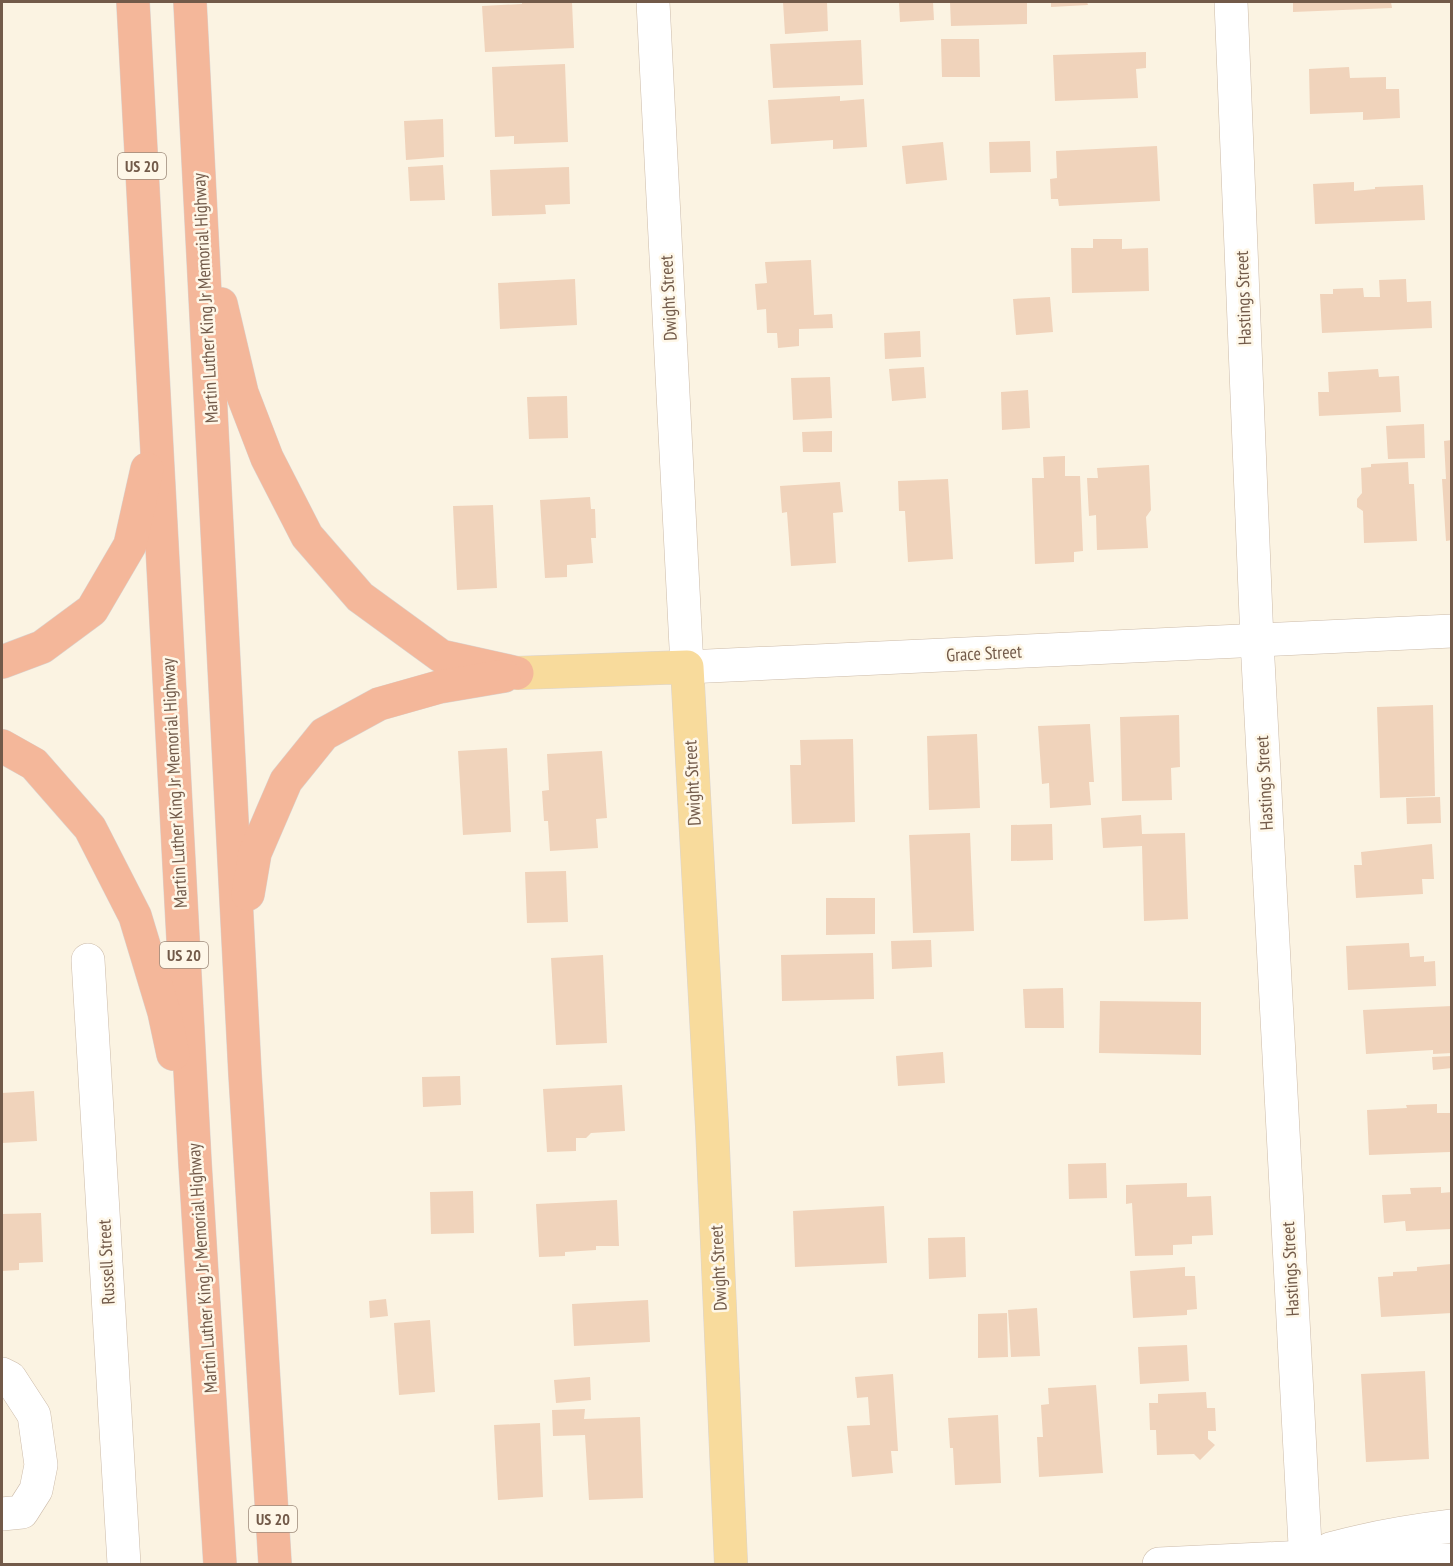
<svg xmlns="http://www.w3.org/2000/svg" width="1453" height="1566" viewBox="0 0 1453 1566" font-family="'PT Sans Narrow',sans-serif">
<rect width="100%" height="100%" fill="#fbf3e2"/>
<g fill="#f0d3bb">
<path d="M 522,2 L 572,2 L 574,48 L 485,52 L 482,6 L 522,4 Z"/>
<path d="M 783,2 L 827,2 L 828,31 L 785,34 Z"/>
<path d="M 899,2 L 933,2 L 934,20 L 900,22 Z"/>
<path d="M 950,2 L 1027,2 L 1027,24 L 951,26 Z"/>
<path d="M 1051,2 L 1087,2 L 1088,5 L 1051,7 Z"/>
<path d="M 1293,2 L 1391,2 L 1392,8 L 1293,12 Z"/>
<path d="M 941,39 L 979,39 L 980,77 L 942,77 Z"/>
<path d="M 861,40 L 863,85 L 773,88 L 770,44 Z"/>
<path d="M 1146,52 L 1146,68 L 1136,69 L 1138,98 L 1055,101 L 1053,55 Z"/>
<path d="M 565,64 L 568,142 L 514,144 L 514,136 L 495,137 L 492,67 Z"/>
<path d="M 1349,67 L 1350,78 L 1386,77 L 1386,89 L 1399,89 L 1400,118 L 1363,120 L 1363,112 L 1310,114 L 1309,69 Z"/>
<path d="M 840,96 L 840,101 L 864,99 L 867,147 L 833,149 L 833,140 L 771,144 L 768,100 Z"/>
<path d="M 443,119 L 444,157 L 406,160 L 404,121 Z"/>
<path d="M 1030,141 L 1031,172 L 990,173 L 989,142 Z"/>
<path d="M 943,142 L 947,180 L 906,184 L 902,146 Z"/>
<path d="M 1157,146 L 1160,201 L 1059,206 L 1058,199 L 1051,199 L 1050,179 L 1057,178 L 1056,151 Z"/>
<path d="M 443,165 L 445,200 L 410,201 L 408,167 Z"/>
<path d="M 569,167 L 570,204 L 545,205 L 546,214 L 492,216 L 490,170 Z"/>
<path d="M 1354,182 L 1354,191 L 1375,189 L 1375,187 L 1423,185 L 1425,220 L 1315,224 L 1313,184 Z"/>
<path d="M 1093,239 L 1122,239 L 1122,249 L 1148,248 L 1149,291 L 1072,293 L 1071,248 L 1093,248 Z"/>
<path d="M 811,260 L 814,315 L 832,314 L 833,328 L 799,329 L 799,346 L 778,348 L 777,333 L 767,333 L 766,309 L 757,310 L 755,284 L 767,283 L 765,262 Z"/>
<path d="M 575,279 L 577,325 L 500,329 L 498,283 Z"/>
<path d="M 1406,279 L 1407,302 L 1431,301 L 1432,328 L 1322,333 L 1320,294 L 1333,294 L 1333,289 L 1363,288 L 1364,297 L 1380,297 L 1379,280 Z"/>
<path d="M 1050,297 L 1053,332 L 1016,335 L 1013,299 Z"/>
<path d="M 920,331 L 921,357 L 885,359 L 884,333 Z"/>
<path d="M 924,367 L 926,398 L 892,401 L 889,369 Z"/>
<path d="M 1378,369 L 1379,377 L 1399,376 L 1401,412 L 1319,416 L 1318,392 L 1329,392 L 1328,372 Z"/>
<path d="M 830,377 L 832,418 L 793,420 L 791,378 Z"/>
<path d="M 1028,390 L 1030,428 L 1002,430 L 1001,392 Z"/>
<path d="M 567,396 L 568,438 L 529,439 L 527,397 Z"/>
<path d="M 1424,424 L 1425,458 L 1388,459 L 1386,426 Z"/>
<path d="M 832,431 L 832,452 L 803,452 L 802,432 Z"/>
<path d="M 1452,440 L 1452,540 L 1446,541 L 1442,479 L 1446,479 L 1444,441 Z"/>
<path d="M 1065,456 L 1065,476 L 1080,476 L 1083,551 L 1074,552 L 1074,562 L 1035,564 L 1032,478 L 1044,478 L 1043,457 Z"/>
<path d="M 1408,462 L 1409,484 L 1414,484 L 1417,541 L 1364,543 L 1363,511 L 1357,507 L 1357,499 L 1362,493 L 1361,468 L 1371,467 L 1371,464 Z"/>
<path d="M 1149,465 L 1151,510 L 1146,517 L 1148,548 L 1097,550 L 1096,515 L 1089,516 L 1087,478 L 1098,478 L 1097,468 Z"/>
<path d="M 948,479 L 953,559 L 908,562 L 905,511 L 899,511 L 898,481 Z"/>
<path d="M 840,482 L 843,512 L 833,513 L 836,563 L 791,566 L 787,512 L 782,513 L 780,486 Z"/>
<path d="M 590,497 L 591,509 L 595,509 L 596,538 L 591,538 L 593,563 L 567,565 L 567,577 L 545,578 L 540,500 Z"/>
<path d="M 493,505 L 497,588 L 457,590 L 453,506 Z"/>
<path d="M 1433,705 L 1435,796 L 1380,798 L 1377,707 Z"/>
<path d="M 1179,715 L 1180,767 L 1171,768 L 1172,800 L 1122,801 L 1120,717 Z"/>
<path d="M 1090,724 L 1094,782 L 1089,782 L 1091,805 L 1050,808 L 1049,783 L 1042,784 L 1038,726 Z"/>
<path d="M 977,734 L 980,808 L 929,810 L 927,736 Z"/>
<path d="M 853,739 L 855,822 L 792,824 L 790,765 L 801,765 L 800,740 Z"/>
<path d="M 507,748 L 511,832 L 463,835 L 458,751 Z"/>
<path d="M 602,751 L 607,818 L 596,819 L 598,848 L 550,851 L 548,821 L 544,821 L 542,791 L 549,790 L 547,754 Z"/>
<path d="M 1440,797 L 1441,823 L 1407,824 L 1406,798 Z"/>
<path d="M 1141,815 L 1142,834 L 1185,833 L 1188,919 L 1144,921 L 1142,846 L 1103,848 L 1101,818 Z"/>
<path d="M 1052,824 L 1053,860 L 1011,861 L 1011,825 Z"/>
<path d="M 970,833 L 974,931 L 913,933 L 909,835 Z"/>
<path d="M 1432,844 L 1434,879 L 1422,879 L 1423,894 L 1356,898 L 1354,865 L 1362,865 L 1361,852 Z"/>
<path d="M 566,871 L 568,922 L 527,923 L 525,872 Z"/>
<path d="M 826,898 L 875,898 L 875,934 L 826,935 Z"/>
<path d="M 931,940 L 932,967 L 892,969 L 891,941 Z"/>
<path d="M 1409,943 L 1410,957 L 1424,956 L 1424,962 L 1435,961 L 1436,986 L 1348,990 L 1346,946 Z"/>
<path d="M 873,953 L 874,999 L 782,1001 L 781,955 Z"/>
<path d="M 603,955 L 607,1043 L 556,1045 L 551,958 Z"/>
<path d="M 1063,988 L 1064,1028 L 1025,1028 L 1023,989 Z"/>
<path d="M 1100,1001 L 1201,1002 L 1201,1055 L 1099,1053 Z"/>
<path d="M 1452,1006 L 1452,1053 L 1433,1054 L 1433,1050 L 1366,1054 L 1363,1010 Z"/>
<path d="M 943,1052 L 945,1083 L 898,1086 L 896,1056 Z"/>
<path d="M 1452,1056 L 1452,1068 L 1433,1070 L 1432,1057 Z"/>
<path d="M 460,1076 L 461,1105 L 423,1107 L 422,1077 Z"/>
<path d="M 622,1085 L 625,1131 L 591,1133 L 586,1138 L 576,1138 L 576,1151 L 547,1152 L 543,1089 Z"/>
<path d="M 34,1091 L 37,1141 L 2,1143 L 2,1093 Z"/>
<path d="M 1437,1104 L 1437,1113 L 1452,1113 L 1450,1152 L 1369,1155 L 1367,1110 L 1407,1108 L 1406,1105 Z"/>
<path d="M 1106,1163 L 1107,1198 L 1069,1199 L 1068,1164 Z"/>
<path d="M 1187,1183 L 1187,1197 L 1211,1196 L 1213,1235 L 1192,1236 L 1192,1244 L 1173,1245 L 1173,1255 L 1135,1256 L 1132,1203 L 1126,1204 L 1126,1185 Z"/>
<path d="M 1441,1187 L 1441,1193 L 1452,1192 L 1452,1229 L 1406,1231 L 1405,1221 L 1384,1223 L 1382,1195 L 1411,1194 L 1410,1188 Z"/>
<path d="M 473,1191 L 474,1233 L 431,1234 L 430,1192 Z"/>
<path d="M 617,1200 L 619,1246 L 596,1246 L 596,1250 L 565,1252 L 565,1256 L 539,1257 L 536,1204 Z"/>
<path d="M 884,1206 L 887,1263 L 795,1267 L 793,1211 Z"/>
<path d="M 41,1213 L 43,1262 L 19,1263 L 19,1270 L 2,1271 L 2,1214 Z"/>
<path d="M 965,1237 L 966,1277 L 929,1279 L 928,1238 Z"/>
<path d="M 1452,1264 L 1452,1313 L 1381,1317 L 1378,1277 L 1393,1276 L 1393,1272 L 1417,1271 L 1417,1267 Z"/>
<path d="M 1185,1267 L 1185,1276 L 1195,1276 L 1197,1309 L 1187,1310 L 1187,1315 L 1133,1318 L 1130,1271 Z"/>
<path d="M 386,1299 L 388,1316 L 370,1318 L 369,1301 Z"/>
<path d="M 648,1300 L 650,1342 L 574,1346 L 572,1304 Z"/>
<path d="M 1037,1308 L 1040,1356 L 1011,1357 L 1008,1310 Z"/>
<path d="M 1007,1313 L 1008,1357 L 978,1358 L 978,1314 Z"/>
<path d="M 430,1320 L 435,1392 L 399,1395 L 394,1323 Z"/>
<path d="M 1187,1345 L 1189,1381 L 1140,1384 L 1138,1347 Z"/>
<path d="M 1425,1371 L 1429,1459 L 1366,1462 L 1361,1374 Z"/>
<path d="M 893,1374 L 898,1451 L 891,1451 L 893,1473 L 852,1477 L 847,1426 L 870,1425 L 868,1397 L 857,1398 L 855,1377 Z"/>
<path d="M 590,1377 L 591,1400 L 556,1403 L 554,1380 Z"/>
<path d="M 1096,1385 L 1103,1473 L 1039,1477 L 1037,1437 L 1043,1437 L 1041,1405 L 1049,1404 L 1048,1388 Z"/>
<path d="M 1206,1392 L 1207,1408 L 1215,1408 L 1216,1431 L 1208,1431 L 1208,1439 L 1215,1445 L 1200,1460 L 1194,1454 L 1157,1455 L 1156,1430 L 1150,1430 L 1149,1403 L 1158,1403 L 1158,1394 Z"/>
<path d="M 585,1409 L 584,1419 L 640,1417 L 643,1498 L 589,1500 L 585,1435 L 553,1436 L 552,1410 Z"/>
<path d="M 998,1415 L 1001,1483 L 955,1485 L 953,1448 L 950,1448 L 948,1418 Z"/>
<path d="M 540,1423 L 543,1497 L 498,1500 L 494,1425 Z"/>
</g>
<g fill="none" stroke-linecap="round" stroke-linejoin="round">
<g stroke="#ccbba9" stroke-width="34">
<g id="minor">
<path d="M 653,2 L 687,667 L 1452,631"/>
<path d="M 1231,2 L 1257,641 L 1306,1564"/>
<path d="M 88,960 L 124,1564"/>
<path d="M 2,1374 L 10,1378 L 34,1415 L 41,1465 L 36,1490 L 22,1512 L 2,1514"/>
<path d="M 1330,1549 C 1370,1538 1410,1531 1452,1526"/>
<path d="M 1159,1564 L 1305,1557 L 1365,1561 L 1452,1560"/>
</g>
</g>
<g stroke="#dad4d0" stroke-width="34">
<path id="major" d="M 517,673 L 687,667 L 712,1126 L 731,1564"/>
</g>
<g stroke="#dad4d0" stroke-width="34">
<g id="highway">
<path d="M 133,2 L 195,1163 L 220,1564"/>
<path d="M 190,2 L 245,1074 L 275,1564"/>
<path d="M 221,304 L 242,393 L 267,458 L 307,536 L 360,597 L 441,656 L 517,673"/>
<path d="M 2,662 L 42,647 L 92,610 L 130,545 L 147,469"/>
<path d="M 2,746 L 34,764 L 90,828 L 135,916 L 164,1012 L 173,1054"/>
<path d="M 248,894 L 255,853 L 286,781 L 324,734 L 379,704 L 439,687 L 504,676"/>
</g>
</g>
<use href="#minor" stroke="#fff" stroke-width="33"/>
<use href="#major" stroke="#f8db9c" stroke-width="33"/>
<use href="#highway" stroke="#f4b79a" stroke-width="33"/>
</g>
<g text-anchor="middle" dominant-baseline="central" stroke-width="5" stroke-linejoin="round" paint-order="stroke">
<g fill="#fef7e8" stroke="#9c8979" stroke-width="1.5">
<rect x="118" y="153" width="48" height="26" rx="4.5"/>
<rect x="160" y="942" width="48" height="26" rx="4.5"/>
<rect x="249" y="1506" width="48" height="26" rx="4.5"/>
</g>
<g font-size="16" font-weight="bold" fill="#725a49">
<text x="142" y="166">US 20</text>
<text x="184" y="955">US 20</text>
<text x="273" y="1519">US 20</text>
</g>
<g font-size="18" fill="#725a49" stroke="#fef7e8">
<text transform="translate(205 298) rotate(-93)">Martin Luther King Jr Memorial Highway</text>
<text transform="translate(668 298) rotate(-93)">Dwight Street</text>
<text transform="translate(1243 298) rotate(-92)">Hastings Street</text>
<text transform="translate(984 653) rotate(-3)">Grace Street</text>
<text transform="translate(174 783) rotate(-93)">Martin Luther King Jr Memorial Highway</text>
<text transform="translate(692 783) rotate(-93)">Dwight Street</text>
<text transform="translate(1264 783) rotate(-93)">Hastings Street</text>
<text transform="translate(106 1262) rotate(-93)">Russell Street</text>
<text transform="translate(202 1268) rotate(-94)">Martin Luther King Jr Memorial Highway</text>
<text transform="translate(718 1268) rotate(-93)">Dwight Street</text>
<text transform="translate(1290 1269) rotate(-93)">Hastings Street</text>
</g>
</g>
<rect width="1453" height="1566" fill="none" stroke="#725a49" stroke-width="6"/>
</svg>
